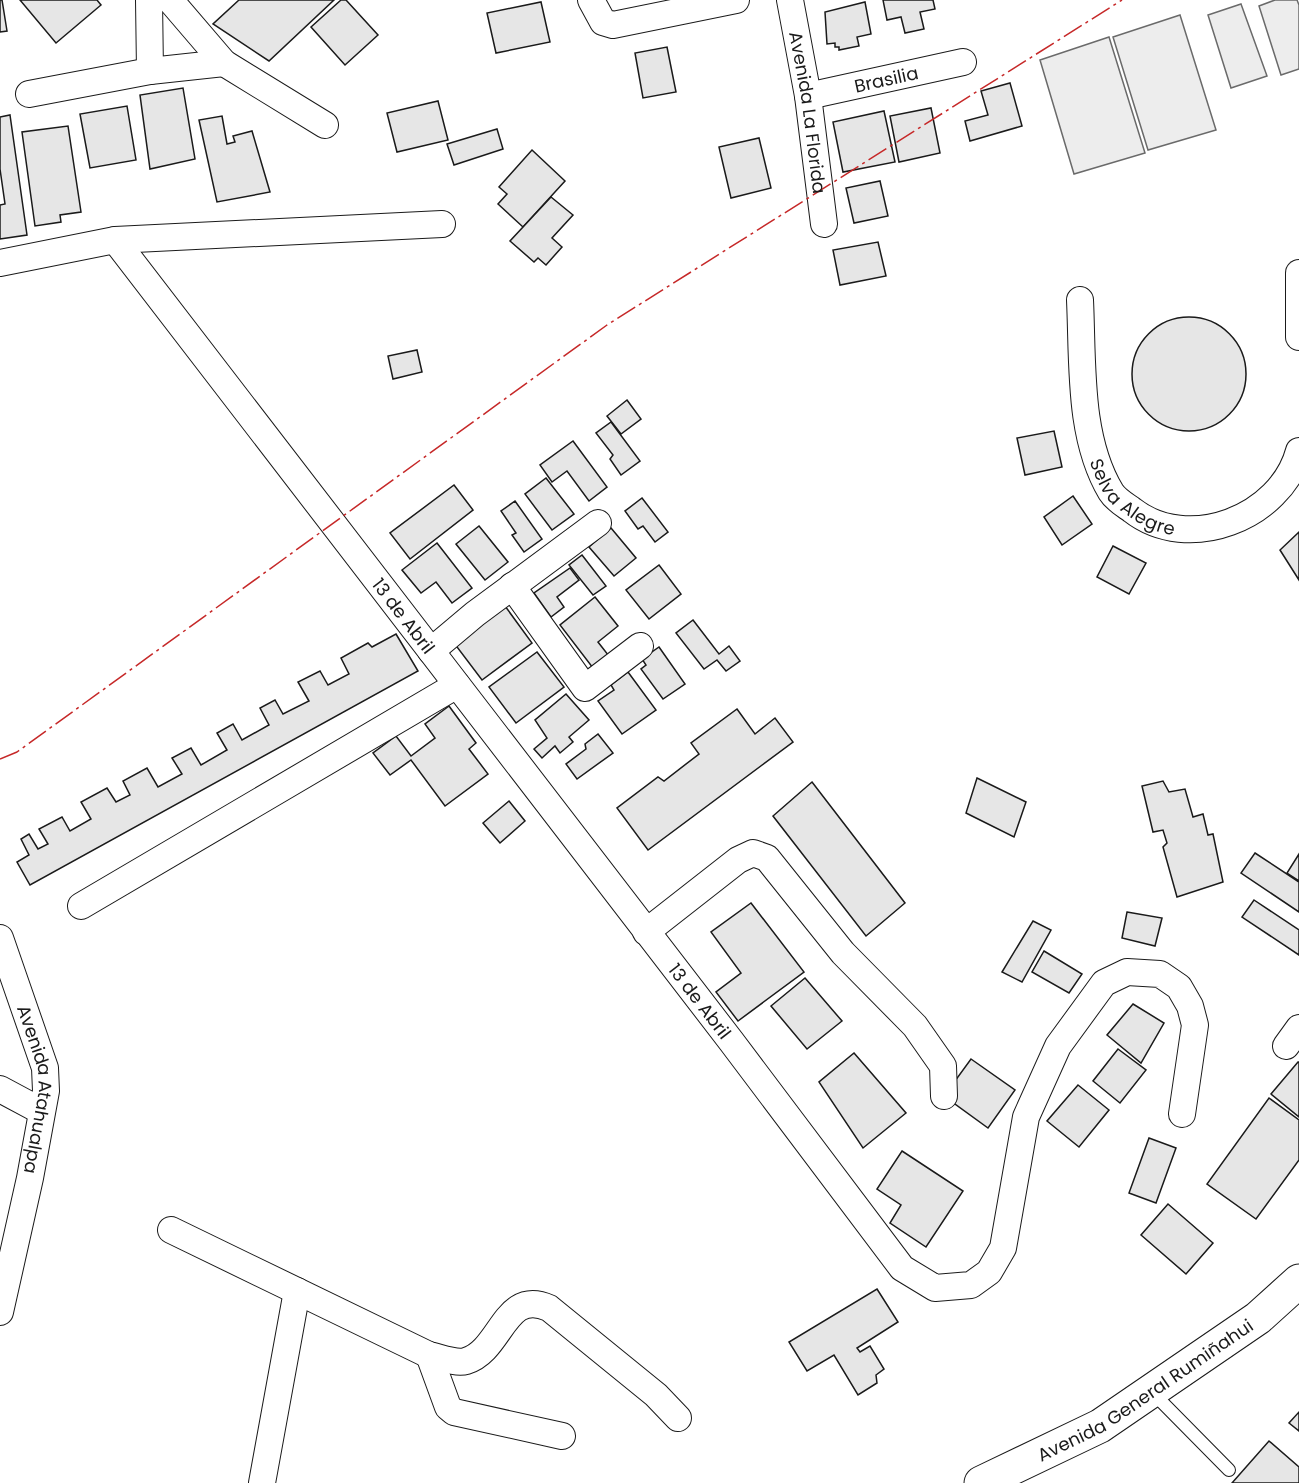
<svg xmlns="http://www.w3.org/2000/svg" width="1299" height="1483" viewBox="0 0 1299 1483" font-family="Poppins,sans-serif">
<rect width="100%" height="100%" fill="#fff"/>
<g fill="#ededed" stroke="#6a6a6a" stroke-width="1.5">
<path d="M 1275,0 L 1297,0 L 1299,5 L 1299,69 L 1281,75 L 1259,6 Z"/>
<path d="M 1241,4 L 1267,76 L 1231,88 L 1208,15 Z"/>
<path d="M 1180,15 L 1216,130 L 1148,150 L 1113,37 Z"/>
<path d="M 1109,37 L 1145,153 L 1074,174 L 1040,60 Z"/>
</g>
<g fill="#e6e6e6" stroke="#1a1a1a" stroke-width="1.5">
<path d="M 0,0 L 2,0 L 7,31 L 0,32 Z"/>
<path d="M 20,0 L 97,0 L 101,5 L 56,43 Z"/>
<path d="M 239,0 L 334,0 L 269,61 L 213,24 Z"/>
<path d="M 341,0 L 346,0 L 378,35 L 345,65 L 311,27 Z"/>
<path d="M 883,0 L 933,0 L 935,9 L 920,12 L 924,29 L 905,33 L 901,17 L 887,20 Z"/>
<path d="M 541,2 L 550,42 L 496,53 L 487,13 Z"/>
<path d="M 865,2 L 871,34 L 857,37 L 859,46 L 839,50 L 839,47 L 835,47 L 835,43 L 827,44 L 825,12 Z"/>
<path d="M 667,47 L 676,92 L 643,98 L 635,53 Z"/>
<path d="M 1010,83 L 1022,126 L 970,141 L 965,121 L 988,115 L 981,91 Z"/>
<path d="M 183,88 L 195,159 L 150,169 L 140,95 Z"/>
<path d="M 438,101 L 448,140 L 397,152 L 387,113 Z"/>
<path d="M 127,106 L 136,160 L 90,168 L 80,114 Z"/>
<path d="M 931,108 L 940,153 L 899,162 L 890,116 Z"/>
<path d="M 884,111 L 895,162 L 843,172 L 833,122 Z"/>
<path d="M 10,115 L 27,235 L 0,239 L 0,205 L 5,204 L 0,169 L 0,117 Z"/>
<path d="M 222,116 L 227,144 L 235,142 L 233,136 L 252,131 L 270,192 L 217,202 L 199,120 Z"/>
<path d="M 68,126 L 81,212 L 60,215 L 61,222 L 35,226 L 22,132 Z"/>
<path d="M 497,129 L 503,149 L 454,165 L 447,144 Z"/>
<path d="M 759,138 L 771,188 L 731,198 L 719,147 Z"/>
<path d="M 532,150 L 565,181 L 523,227 L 498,204 L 507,194 L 499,187 Z"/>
<path d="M 880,181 L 888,216 L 854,223 L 846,188 Z"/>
<path d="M 551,197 L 573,215 L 552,238 L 562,247 L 546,265 L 538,258 L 534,262 L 510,241 Z"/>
<path d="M 878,242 L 886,276 L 840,285 L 833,250 Z"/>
<circle cx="1189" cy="374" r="57"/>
<path d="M 417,350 L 422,372 L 393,379 L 388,356 Z"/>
<path d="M 627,400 L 641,419 L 621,434 L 607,416 Z"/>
<path d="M 611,422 L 640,461 L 621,475 L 610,459 L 613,455 L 596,433 Z"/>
<path d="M 1054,431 L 1062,467 L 1025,475 L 1017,438 Z"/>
<path d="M 573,441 L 607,487 L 589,501 L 567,471 L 552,482 L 540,465 Z"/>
<path d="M 546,478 L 574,514 L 552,530 L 525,494 Z"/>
<path d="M 454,485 L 473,510 L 410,559 L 390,533 Z"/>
<path d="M 1073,496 L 1092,524 L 1062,545 L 1044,517 Z"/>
<path d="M 642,498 L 668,532 L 655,542 L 643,526 L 638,529 L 625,511 Z"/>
<path d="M 515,501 L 542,539 L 524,552 L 512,535 L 516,533 L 501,511 Z"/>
<path d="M 479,526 L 508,562 L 485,580 L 456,544 Z"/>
<path d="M 611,528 L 636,558 L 614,576 L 589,547 Z"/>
<path d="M 1299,532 L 1299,580 L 1280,550 Z"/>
<path d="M 437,543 L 472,588 L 452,603 L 436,582 L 421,593 L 402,570 Z"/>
<path d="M 1113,546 L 1146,563 L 1129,594 L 1097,577 Z"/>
<path d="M 582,555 L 606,586 L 593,595 L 569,565 Z"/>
<path d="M 659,565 L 681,594 L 649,619 L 626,590 Z"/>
<path d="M 570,568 L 579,580 L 557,597 L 564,607 L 551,617 L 534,593 Z"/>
<path d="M 595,597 L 618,626 L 598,642 L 609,656 L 593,668 L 560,625 Z"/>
<path d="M 505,606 L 532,643 L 482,680 L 454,643 Z"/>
<path d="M 693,620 L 719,654 L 729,646 L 740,661 L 726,671 L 717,660 L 704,669 L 676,633 Z"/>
<path d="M 396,634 L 418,671 L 30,885 L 17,862 L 29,855 L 21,839 L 29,834 L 38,849 L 48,844 L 39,829 L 62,817 L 70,831 L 91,819 L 81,802 L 107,788 L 116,802 L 130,795 L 123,781 L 147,768 L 158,787 L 182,774 L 172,758 L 191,748 L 201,765 L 227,750 L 217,733 L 233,724 L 242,740 L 269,725 L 260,708 L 275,700 L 283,714 L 309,701 L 298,682 L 320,671 L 328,685 L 349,674 L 341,658 L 368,643 L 372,647 Z"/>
<path d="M 659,647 L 685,684 L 663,699 L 641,669 L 646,665 L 642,659 Z"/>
<path d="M 537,652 L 564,687 L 516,723 L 489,687 Z"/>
<path d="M 628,672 L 656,710 L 622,734 L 598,701 L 614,690 L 611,685 Z"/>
<path d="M 566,694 L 589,720 L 569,737 L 573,742 L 560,753 L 555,746 L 542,758 L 534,749 L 547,738 L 535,720 Z"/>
<path d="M 449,706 L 476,743 L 469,749 L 488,774 L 445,806 L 411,760 L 390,775 L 373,753 L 396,736 L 411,756 L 435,738 L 425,724 Z"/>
<path d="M 737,709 L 755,734 L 775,718 L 793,742 L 648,850 L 617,808 L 658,777 L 664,781 L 699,754 L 691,743 Z"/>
<path d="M 598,734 L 613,753 L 577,779 L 566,764 L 586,749 L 585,744 Z"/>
<path d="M 977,778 L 1026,802 L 1014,837 L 966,813 Z"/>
<path d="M 1163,781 L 1169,792 L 1185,789 L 1193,817 L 1203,814 L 1208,835 L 1213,834 L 1223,882 L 1177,897 L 1163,847 L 1167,843 L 1163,830 L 1153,832 L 1142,786 Z"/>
<path d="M 812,782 L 905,903 L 866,936 L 773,816 Z"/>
<path d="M 509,801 L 525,821 L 500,843 L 483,823 Z"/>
<path d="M 1255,853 L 1299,882 L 1299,912 L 1241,873 Z"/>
<path d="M 1299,854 L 1299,881 L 1287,873 Z"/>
<path d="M 1254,900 L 1299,930 L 1299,955 L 1242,917 Z"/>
<path d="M 751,903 L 804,972 L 738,1021 L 716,992 L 741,973 L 711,932 Z"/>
<path d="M 1127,912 L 1162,918 L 1155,946 L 1122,938 Z"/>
<path d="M 1033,921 L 1051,930 L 1022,982 L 1002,972 Z"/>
<path d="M 1044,951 L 1082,974 L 1069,993 L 1032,972 Z"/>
<path d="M 805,978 L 842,1021 L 807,1049 L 771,1006 Z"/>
<path d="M 1133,1004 L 1164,1023 L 1141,1063 L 1107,1035 Z"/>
<path d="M 1118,1049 L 1146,1070 L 1120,1103 L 1093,1081 Z"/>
<path d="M 854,1053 L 906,1113 L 863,1148 L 819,1082 Z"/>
<path d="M 971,1059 L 1015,1090 L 988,1128 L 944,1096 Z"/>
<path d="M 1298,1062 L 1299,1062 L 1299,1117 L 1271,1094 Z"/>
<path d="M 1078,1085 L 1109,1110 L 1079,1147 L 1047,1121 Z"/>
<path d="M 1269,1098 L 1299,1120 L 1299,1160 L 1256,1219 L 1207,1184 Z"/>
<path d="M 1149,1138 L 1176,1148 L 1156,1203 L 1129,1193 Z"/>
<path d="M 902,1151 L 963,1191 L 926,1247 L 890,1223 L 901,1205 L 877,1189 Z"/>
<path d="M 1168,1204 L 1213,1243 L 1186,1274 L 1141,1235 Z"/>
<path d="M 877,1289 L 898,1322 L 857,1348 L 860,1352 L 870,1346 L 884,1369 L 876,1375 L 877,1383 L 858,1395 L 834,1355 L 807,1371 L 789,1342 Z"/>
<path d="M 1299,1412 L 1299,1431 L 1289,1423 Z"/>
<path d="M 1269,1441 L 1299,1467 L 1299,1483 L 1232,1483 Z"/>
</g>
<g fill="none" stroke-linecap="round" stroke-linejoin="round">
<g stroke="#1a1a1a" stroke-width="14">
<path id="lane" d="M 1151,1391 L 1229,1470"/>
</g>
<g stroke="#1a1a1a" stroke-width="28">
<g id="street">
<path d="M 149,0 L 150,71"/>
<path d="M 170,0 L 224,63 L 325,125"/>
<path d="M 591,0 L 603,22 L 613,25 L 736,0"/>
<path id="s1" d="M 790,0 L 808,96 L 824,224"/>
<path d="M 29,94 L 150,71 L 224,63"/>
<path id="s2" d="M 808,96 L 963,62"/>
<path id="s3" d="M 115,240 L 731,1041 L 902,1268 L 935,1288 L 971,1285 L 989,1272 L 1003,1248 L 1026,1117 L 1058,1046 L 1104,983 L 1127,972 L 1160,974 L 1179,987 L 1190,1006 L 1195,1025 L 1182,1114"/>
<path d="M 0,263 L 115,240 L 442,224"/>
<path d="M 1299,273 L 1299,337"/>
<path id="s4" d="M 1080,300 C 1083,363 1078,437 1111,492 C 1116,500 1125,505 1132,510 C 1188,554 1281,518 1299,451"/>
<path d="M 512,586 L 585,688 L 640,646"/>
<path d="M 431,651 L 475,614 L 598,523"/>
<path d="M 81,906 L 457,685"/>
<path d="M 646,932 L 738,860 L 753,853 L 767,858 L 843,953 L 915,1026 L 943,1066 L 944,1096"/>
<path id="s5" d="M 0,938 L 45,1068 L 46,1091 L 30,1178 L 0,1312"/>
<path d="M 1286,1046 L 1299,1028"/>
<path d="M 0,1089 L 41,1111"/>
<path d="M 171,1230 L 429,1355 C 439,1357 456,1364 466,1361 C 502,1350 504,1288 549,1308 L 656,1395 L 678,1418"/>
<path d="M 429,1355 L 448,1407 L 454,1412 L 562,1436"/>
<path d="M 262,1483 L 297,1291"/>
</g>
</g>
<g stroke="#1a1a1a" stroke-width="35">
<g id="highway">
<path id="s6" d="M 981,1483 L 1100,1426 L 1258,1318 L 1299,1281"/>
</g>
</g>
<use href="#lane" stroke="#fff" stroke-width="12"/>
<use href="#street" stroke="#fff" stroke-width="26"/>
<use href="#highway" stroke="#fff" stroke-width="33"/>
<path stroke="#c62828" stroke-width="1.5" stroke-dasharray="21 4.5 3 4.5" stroke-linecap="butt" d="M 0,759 L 17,752 L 607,325 L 1122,0"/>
</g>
<g text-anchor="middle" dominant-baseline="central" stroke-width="4.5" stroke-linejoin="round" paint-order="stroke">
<g font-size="18" fill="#1a1a1a" stroke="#fff">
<text stroke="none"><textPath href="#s2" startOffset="80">Brasilia</textPath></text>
<text stroke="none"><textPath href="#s1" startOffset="114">Avenida La Florida</textPath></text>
<text stroke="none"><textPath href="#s4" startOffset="216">Selva Alegre</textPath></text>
<text stroke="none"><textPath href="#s3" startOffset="474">13 de Abril</textPath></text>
<text stroke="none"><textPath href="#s3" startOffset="960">13 de Abril</textPath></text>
<text stroke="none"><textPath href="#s5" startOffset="158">Avenida Atahualpa</textPath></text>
<text stroke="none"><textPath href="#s6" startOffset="189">Avenida General Rumiñahui</textPath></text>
</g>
</g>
</svg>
